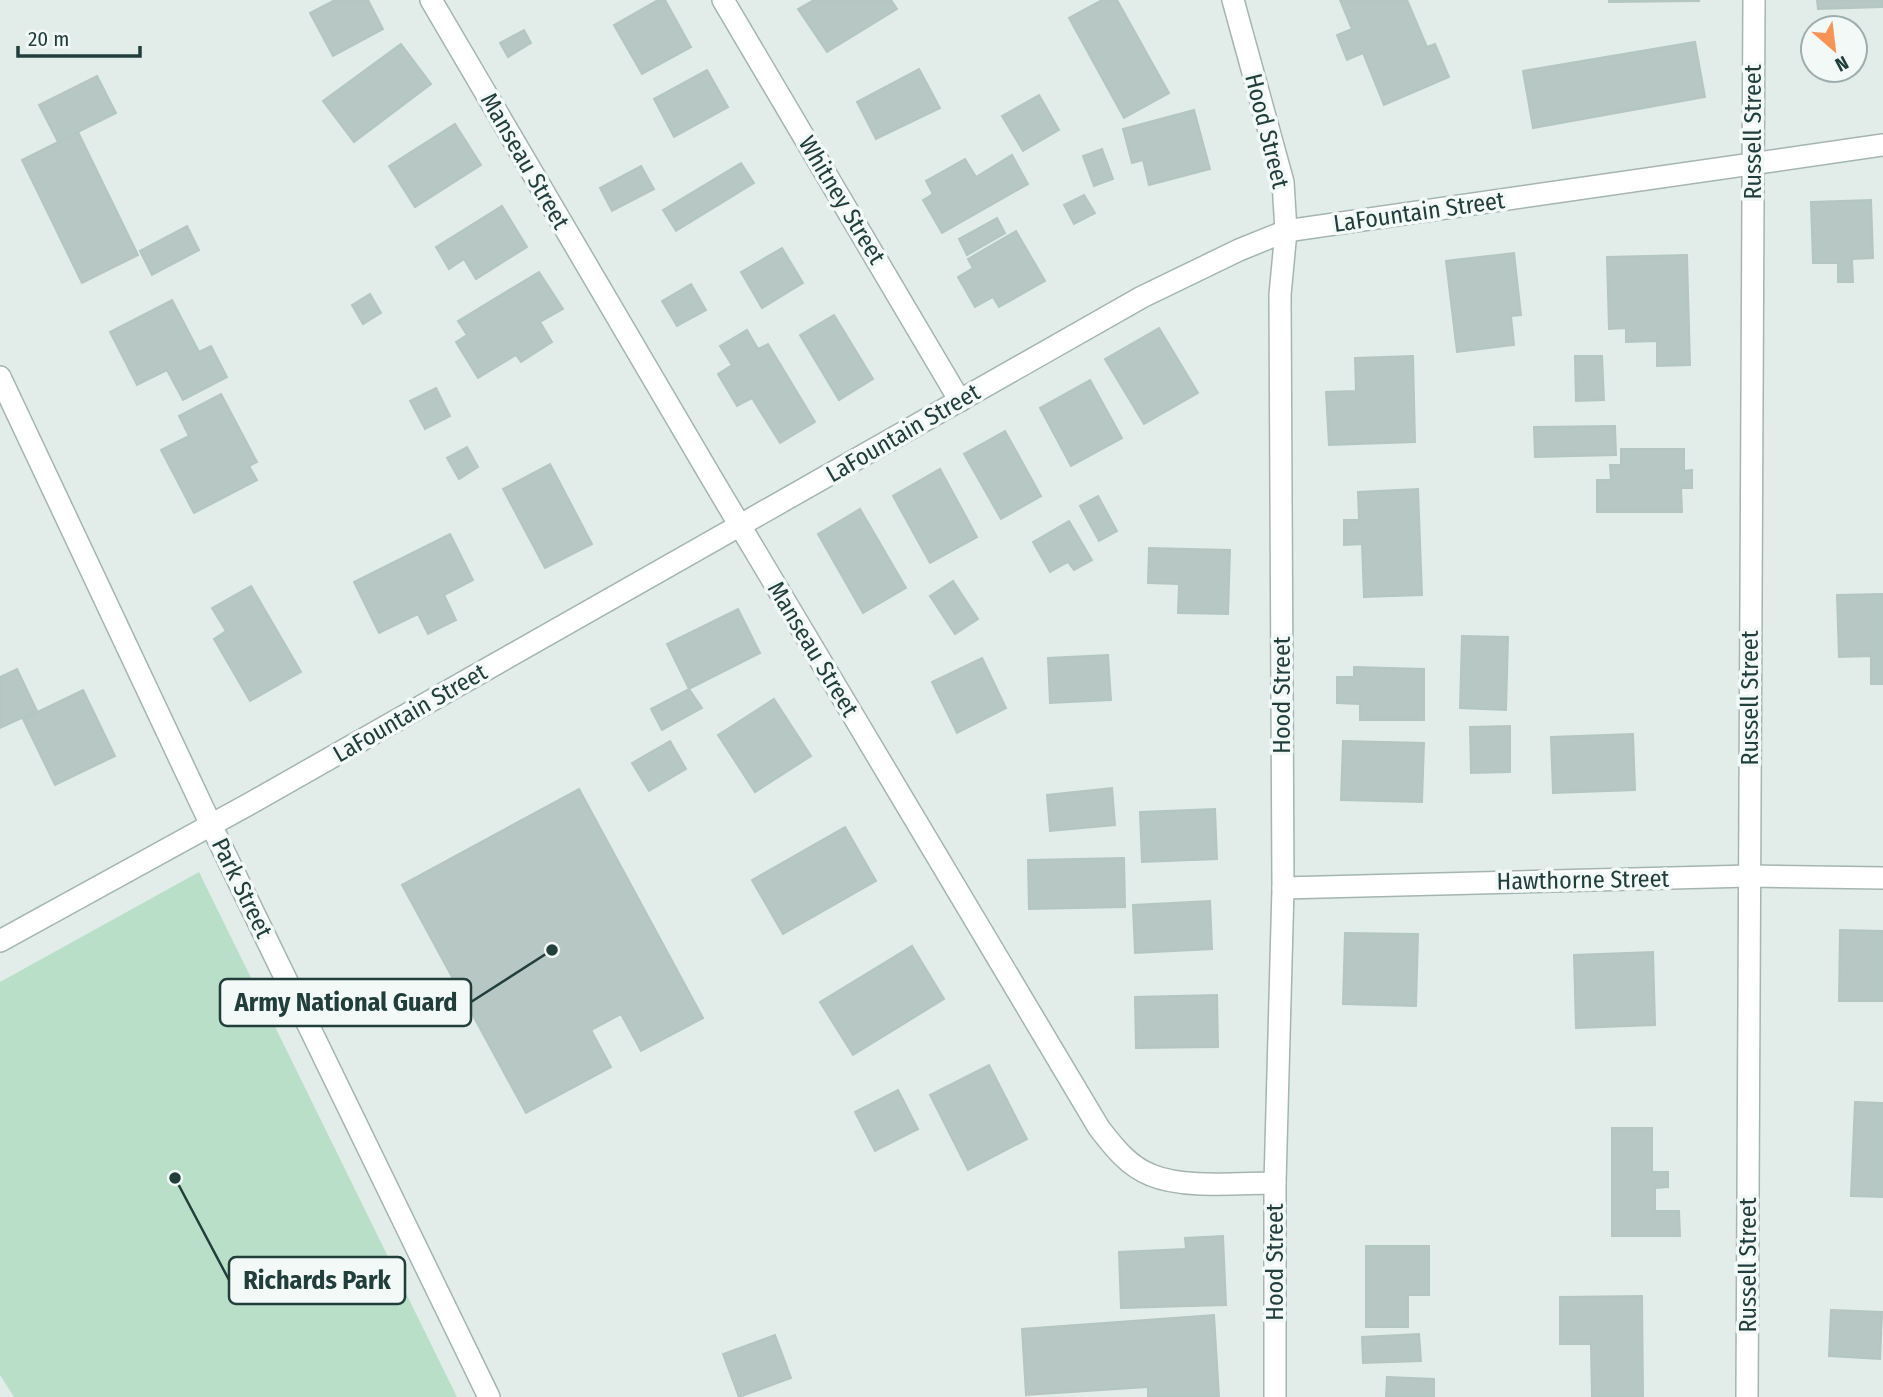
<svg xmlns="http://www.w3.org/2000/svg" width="1883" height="1397" viewBox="0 0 1883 1397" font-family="'Fira Sans Condensed',sans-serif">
<rect width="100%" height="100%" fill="#e2ede9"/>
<path fill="#badfc9" d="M 199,872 L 457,1397 L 14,1397 L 0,1375 L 0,982 Z"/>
<g fill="#b7c7c3" stroke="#b4c6c1" stroke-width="2">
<path d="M 335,0 L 368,0 L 383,29 L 333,56 L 310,13 Z"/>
<path d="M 658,0 L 665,0 L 691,47 L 642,74 L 614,25 Z"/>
<path d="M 814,0 L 891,0 L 897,9 L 827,52 L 798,9 Z"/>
<path d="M 1102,0 L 1117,0 L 1169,93 L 1124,118 L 1069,18 Z"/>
<path d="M 1340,0 L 1407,0 L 1427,47 L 1435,44 L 1449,77 L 1384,105 L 1363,53 L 1347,60 L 1337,35 L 1352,29 Z"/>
<path d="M 1609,0 L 1699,0 L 1699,1 L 1609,2 Z"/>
<path d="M 1817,0 L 1883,0 L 1883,7 L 1818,9 Z"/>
<path d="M 524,30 L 531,43 L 508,57 L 500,43 Z"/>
<path d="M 1695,42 L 1705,97 L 1533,128 L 1523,71 Z"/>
<path d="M 401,44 L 431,84 L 354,142 L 323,101 Z"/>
<path d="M 919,69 L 940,108 L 876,139 L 857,102 Z"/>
<path d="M 707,70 L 728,107 L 674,137 L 654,99 Z"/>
<path d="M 97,76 L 116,113 L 58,142 L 39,105 Z"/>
<path d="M 1039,95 L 1059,130 L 1023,151 L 1002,116 Z"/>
<path d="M 1194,110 L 1210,169 L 1149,185 L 1143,160 L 1132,163 L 1123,129 Z"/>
<path d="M 455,124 L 481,165 L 415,207 L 389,166 Z"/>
<path d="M 78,132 L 138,255 L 82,283 L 22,160 Z"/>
<path d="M 1102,149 L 1113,179 L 1094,186 L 1083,156 Z"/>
<path d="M 1012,155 L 1028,184 L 942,233 L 923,200 L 933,194 L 926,181 L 965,159 L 976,177 Z"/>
<path d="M 741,163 L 754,183 L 676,231 L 663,210 Z"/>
<path d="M 641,166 L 654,189 L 612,211 L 600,188 Z"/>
<path d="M 1084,195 L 1095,213 L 1074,224 L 1064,205 Z"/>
<path d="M 1871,200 L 1873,258 L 1852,259 L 1853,282 L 1838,282 L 1838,263 L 1813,263 L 1811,202 Z"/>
<path d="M 502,206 L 527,247 L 476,279 L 464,259 L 449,269 L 436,247 Z"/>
<path d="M 997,218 L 1005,233 L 967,255 L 959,239 Z"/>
<path d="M 187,226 L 199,250 L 152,275 L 140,251 Z"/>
<path d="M 1016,231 L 1045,281 L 999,307 L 993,297 L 975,307 L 958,277 L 973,268 L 968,259 Z"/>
<path d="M 782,248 L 803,283 L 762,308 L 741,272 Z"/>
<path d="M 1514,253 L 1521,315 L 1511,316 L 1514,345 L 1457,352 L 1446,261 Z"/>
<path d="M 1687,255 L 1690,365 L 1657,366 L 1657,341 L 1626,342 L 1626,328 L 1609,329 L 1607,257 Z"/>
<path d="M 539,272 L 563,309 L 540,322 L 552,342 L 521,362 L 516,355 L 478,378 L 456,342 L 467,335 L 458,321 Z"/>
<path d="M 691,284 L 706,310 L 677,326 L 662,301 Z"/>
<path d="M 370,294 L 381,313 L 363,324 L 352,305 Z"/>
<path d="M 172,300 L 199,352 L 211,346 L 227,377 L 183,400 L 167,370 L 137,385 L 110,332 Z"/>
<path d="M 834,315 L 873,379 L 839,400 L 800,335 Z"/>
<path d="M 1159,328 L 1198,393 L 1144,424 L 1105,359 Z"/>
<path d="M 747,330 L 758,349 L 768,344 L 815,422 L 780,443 L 752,398 L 737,406 L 718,374 L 732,365 L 720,346 Z"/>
<path d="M 1413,356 L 1415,442 L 1329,445 L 1326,392 L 1356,391 L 1355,358 Z"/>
<path d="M 1575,356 L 1602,356 L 1604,400 L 1576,401 Z"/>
<path d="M 1090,380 L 1122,438 L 1071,466 L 1040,408 Z"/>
<path d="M 436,388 L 450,416 L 425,429 L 410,401 Z"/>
<path d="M 221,394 L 257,462 L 249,466 L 257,480 L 194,513 L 161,450 L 189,436 L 179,416 Z"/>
<path d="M 1615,426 L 1616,455 L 1535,457 L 1534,427 Z"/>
<path d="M 1005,431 L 1041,496 L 1001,519 L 964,454 Z"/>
<path d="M 467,447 L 478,467 L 459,479 L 447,458 Z"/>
<path d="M 1621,449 L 1684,449 L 1684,471 L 1692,470 L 1692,488 L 1681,488 L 1682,512 L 1597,512 L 1597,480 L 1611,480 L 1610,465 L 1621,465 Z"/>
<path d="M 550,464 L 592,544 L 545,568 L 503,489 Z"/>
<path d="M 940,469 L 977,537 L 930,563 L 893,496 Z"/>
<path d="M 1418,489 L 1422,595 L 1364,597 L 1362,544 L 1344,545 L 1344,520 L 1359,520 L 1358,492 Z"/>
<path d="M 1098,496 L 1117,531 L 1099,541 L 1080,506 Z"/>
<path d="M 860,509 L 906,588 L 863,613 L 818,534 Z"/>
<path d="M 1069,521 L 1092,560 L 1074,570 L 1068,562 L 1050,572 L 1033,542 Z"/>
<path d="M 450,534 L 473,580 L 444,595 L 456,620 L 428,634 L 418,614 L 379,633 L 354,582 Z"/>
<path d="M 1149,548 L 1230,550 L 1228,614 L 1178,613 L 1179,584 L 1148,583 Z"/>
<path d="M 953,581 L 978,619 L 955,634 L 930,596 Z"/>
<path d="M 251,586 L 301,672 L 250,701 L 214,639 L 226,631 L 212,608 Z"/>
<path d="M 1883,594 L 1883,684 L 1871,684 L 1871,656 L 1839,657 L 1837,595 Z"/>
<path d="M 738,609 L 760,653 L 689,689 L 667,644 Z"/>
<path d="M 1462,636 L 1508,637 L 1506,710 L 1460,708 Z"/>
<path d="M 1108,655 L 1111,700 L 1050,703 L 1048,658 Z"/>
<path d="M 982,658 L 1006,708 L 957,733 L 932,682 Z"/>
<path d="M 1354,667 L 1424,669 L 1424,720 L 1360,720 L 1360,704 L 1337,703 L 1337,677 L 1354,677 Z"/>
<path d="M 17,669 L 37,711 L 0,728 L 0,677 Z"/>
<path d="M 689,689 L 702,708 L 662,730 L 651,709 Z"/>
<path d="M 83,690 L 115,756 L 55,785 L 23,719 Z"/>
<path d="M 774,699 L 811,756 L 755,792 L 718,735 Z"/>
<path d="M 1510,726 L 1510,772 L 1471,773 L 1470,727 Z"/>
<path d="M 1633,734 L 1635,790 L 1553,793 L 1551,737 Z"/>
<path d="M 670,741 L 686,769 L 649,791 L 632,763 Z"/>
<path d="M 1343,741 L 1424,743 L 1422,802 L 1341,800 Z"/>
<path d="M 1112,788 L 1115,825 L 1050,831 L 1047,795 Z"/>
<path d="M 579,789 L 703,1018 L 641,1051 L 621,1014 L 591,1030 L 611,1067 L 526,1113 L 402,885 Z"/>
<path d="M 1215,809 L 1217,859 L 1142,862 L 1140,812 Z"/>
<path d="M 845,827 L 876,881 L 783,934 L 752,880 Z"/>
<path d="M 1124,858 L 1125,907 L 1029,909 L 1028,860 Z"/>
<path d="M 1210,901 L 1212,949 L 1135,953 L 1133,905 Z"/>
<path d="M 1840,930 L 1883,931 L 1883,1001 L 1839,1001 Z"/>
<path d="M 1345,933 L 1418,934 L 1416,1006 L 1343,1004 Z"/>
<path d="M 912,946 L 944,999 L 853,1055 L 820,1002 Z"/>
<path d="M 1653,952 L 1655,1025 L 1576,1028 L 1574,955 Z"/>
<path d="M 1217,995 L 1218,1047 L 1136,1048 L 1135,997 Z"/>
<path d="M 989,1065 L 1027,1139 L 968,1170 L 930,1095 Z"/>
<path d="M 898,1090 L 918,1129 L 875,1151 L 855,1112 Z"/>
<path d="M 1855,1102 L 1883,1103 L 1883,1197 L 1851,1196 Z"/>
<path d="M 1612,1128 L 1652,1128 L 1652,1172 L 1668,1172 L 1668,1187 L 1655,1188 L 1655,1211 L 1679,1211 L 1680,1236 L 1612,1236 Z"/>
<path d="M 1223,1236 L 1226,1305 L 1121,1308 L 1119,1252 L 1186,1249 L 1185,1238 Z"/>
<path d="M 1366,1246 L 1429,1246 L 1429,1295 L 1408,1295 L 1408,1327 L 1366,1327 Z"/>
<path d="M 1642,1296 L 1643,1397 L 1592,1397 L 1591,1344 L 1560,1344 L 1560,1297 Z"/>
<path d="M 1831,1310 L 1882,1312 L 1880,1359 L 1829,1356 Z"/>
<path d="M 1214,1315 L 1219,1397 L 1148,1397 L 1148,1387 L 1026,1395 L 1022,1329 Z"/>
<path d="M 1419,1334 L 1421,1361 L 1363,1363 L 1362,1337 Z"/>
<path d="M 775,1335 L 791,1378 L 739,1397 L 723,1354 Z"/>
<path d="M 1387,1377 L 1434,1379 L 1434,1397 L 1386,1397 Z"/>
</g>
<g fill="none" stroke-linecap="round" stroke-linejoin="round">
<g stroke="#a4b5b1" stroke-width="24">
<g id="minor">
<path d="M 431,0 L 711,477 L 1099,1128 C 1113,1146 1128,1166 1151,1175 C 1184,1189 1239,1183 1275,1183"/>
<path d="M 723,0 L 960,401"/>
<path d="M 1233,0 L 1283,182 L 1286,231 L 1280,295 L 1283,888 L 1275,1183 L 1275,1397"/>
<path d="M 0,377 L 211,825 L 489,1397"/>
<path d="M 1283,888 L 1750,876 L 1883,878"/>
<path d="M 1747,1397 L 1754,0"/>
</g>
</g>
<g stroke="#a4b5b1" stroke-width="24">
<path id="tertiary" d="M 0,941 L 251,803 L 1142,297 L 1239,250 L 1286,231 L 1883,145"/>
</g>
<use href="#minor" stroke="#fff" stroke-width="21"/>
<use href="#tertiary" stroke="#fff" stroke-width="21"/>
</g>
<g text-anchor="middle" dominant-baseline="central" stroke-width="7" stroke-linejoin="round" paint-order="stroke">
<g font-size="24" fill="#213e3b" stroke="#f2f9f7">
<text transform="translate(1267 131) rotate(76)">Hood Street</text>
<text transform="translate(1753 132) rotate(-90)">Russell Street</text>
<text transform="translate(525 161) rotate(60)">Manseau Street</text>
<text transform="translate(842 200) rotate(59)">Whitney Street</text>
<text transform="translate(1419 212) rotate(-8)">LaFountain Street</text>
<text transform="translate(903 433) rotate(-30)">LaFountain Street</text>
<text transform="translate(813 649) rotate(59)">Manseau Street</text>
<text transform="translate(1282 695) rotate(-90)">Hood Street</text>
<text transform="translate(1750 698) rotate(-90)">Russell Street</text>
<text transform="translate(410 713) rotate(-30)">LaFountain Street</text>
<text transform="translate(1583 880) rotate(-1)">Hawthorne Street</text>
<text transform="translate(242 888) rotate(64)">Park Street</text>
<text transform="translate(1275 1262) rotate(-90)">Hood Street</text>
<text transform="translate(1748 1265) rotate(-90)">Russell Street</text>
</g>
</g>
<path fill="none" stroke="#213e3b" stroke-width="2.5" d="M552 950L471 1002M175 1178L229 1280"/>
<g fill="#213e3b" stroke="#f2f9f7" stroke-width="2.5">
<circle cx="552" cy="950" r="7"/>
<circle cx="175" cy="1178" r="7"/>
</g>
<g fill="#f2f9f7" stroke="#213e3b" stroke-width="2.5">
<rect x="220" y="979" width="251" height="47" rx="7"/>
<rect x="229" y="1257" width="176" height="47" rx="7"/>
</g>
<g font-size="26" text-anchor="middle" font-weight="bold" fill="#213e3b">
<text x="346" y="1011">Army National Guard</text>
<text x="317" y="1289">Richards Park</text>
</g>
<g transform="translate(1834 49) rotate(152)"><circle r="33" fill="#f2f9f7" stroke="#9eaeac" stroke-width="2"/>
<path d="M0-5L12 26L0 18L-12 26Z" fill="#f79455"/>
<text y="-10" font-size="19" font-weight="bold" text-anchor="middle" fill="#213e3b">N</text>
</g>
<path d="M18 46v10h122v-10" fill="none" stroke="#213e3b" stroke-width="3.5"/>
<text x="28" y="46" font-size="21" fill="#213e3b" stroke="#f2f9f7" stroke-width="5" paint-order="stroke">20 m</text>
</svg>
